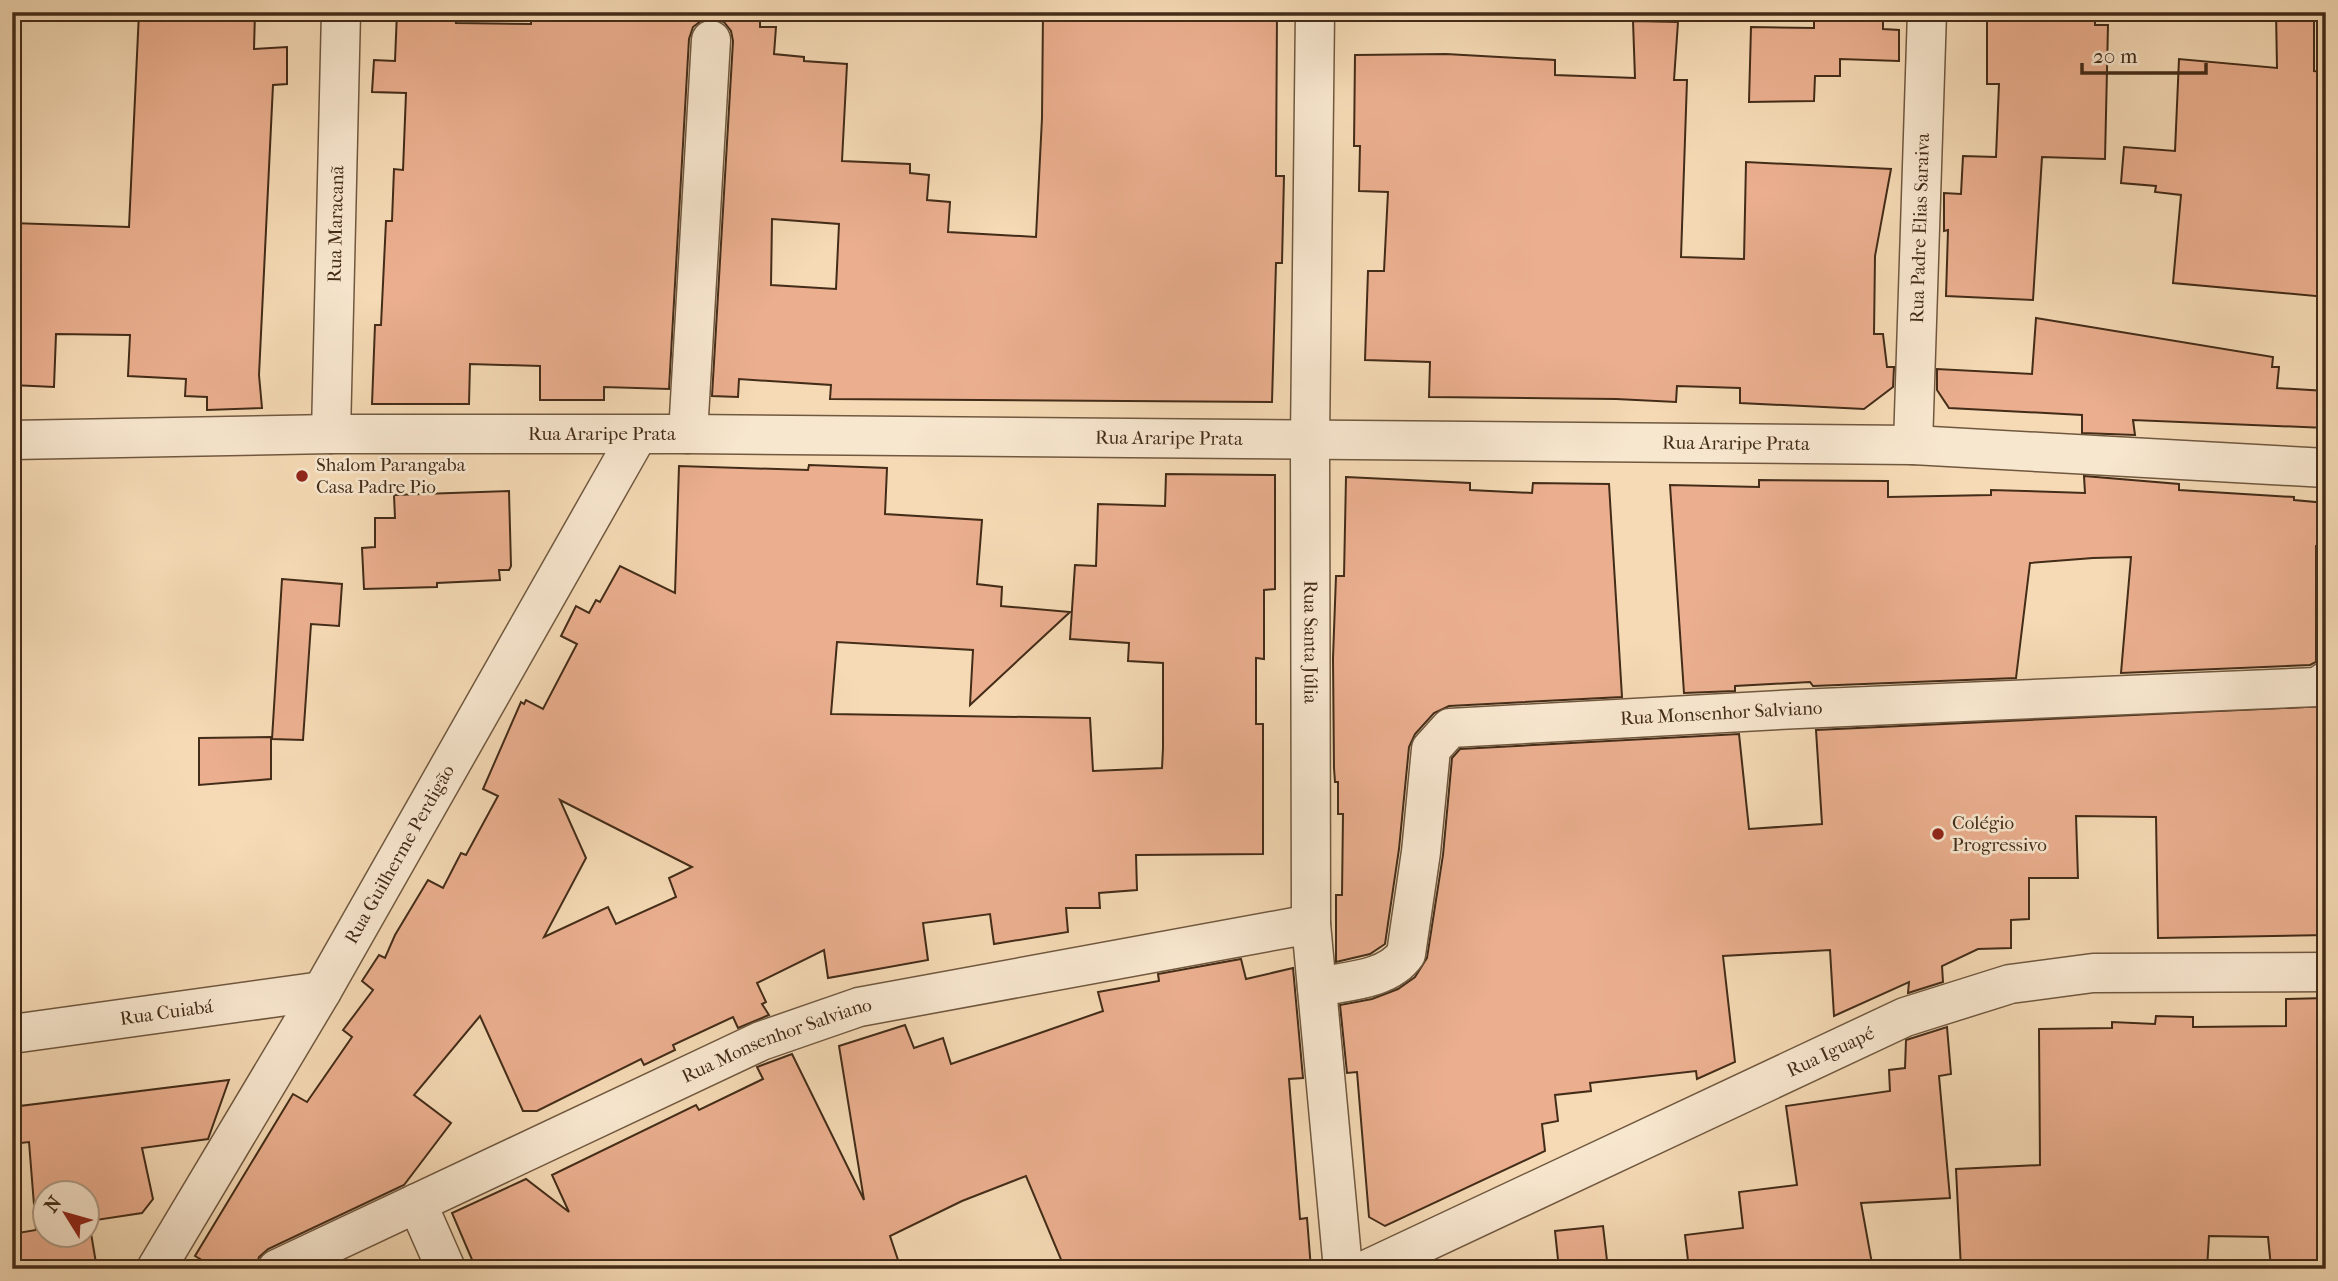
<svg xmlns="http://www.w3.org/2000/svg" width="2338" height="1281" viewBox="0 0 2338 1281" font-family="'IM FELL French Canon',serif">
<rect width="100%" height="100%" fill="#f5dab5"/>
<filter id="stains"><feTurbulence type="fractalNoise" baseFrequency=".00286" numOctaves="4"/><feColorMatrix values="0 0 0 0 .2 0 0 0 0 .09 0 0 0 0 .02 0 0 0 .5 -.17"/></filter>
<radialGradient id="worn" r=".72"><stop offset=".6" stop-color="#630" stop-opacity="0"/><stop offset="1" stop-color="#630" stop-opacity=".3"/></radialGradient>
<g fill="#ebaf8f" stroke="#432c18" stroke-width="2" fill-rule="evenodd">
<path d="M 139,12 L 255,12 L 254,49 L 287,47 L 287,84 L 273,85 L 259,375 L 262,408 L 207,410 L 207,397 L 185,396 L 186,379 L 128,376 L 130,335 L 56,334 L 54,387 L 12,385 L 12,223 L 129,227 Z"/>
<path d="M 397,12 L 457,12 L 456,23 L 531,24 L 531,12 L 760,12 L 760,27 L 776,27 L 774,54 L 804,57 L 804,61 L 847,64 L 842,161 L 910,164 L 910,173 L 929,175 L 927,200 L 950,202 L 948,232 L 1036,237 L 1042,118 L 1043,12 L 1277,12 L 1276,176 L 1284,176 L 1282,263 L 1276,263 L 1272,402 L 830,399 L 831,385 L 739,379 L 738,397 L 712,396 L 733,41 L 731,31 L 724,22 L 712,18 L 701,21 L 693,27 L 689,39 L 669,389 L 604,387 L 604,400 L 540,400 L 540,366 L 470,364 L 469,404 L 372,404 L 375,325 L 381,325 L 386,221 L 392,221 L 394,169 L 403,170 L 406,93 L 372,92 L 374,60 L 395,61 ZM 772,219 L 839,224 L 836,289 L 771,285 Z"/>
<path d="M 1814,12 L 1883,12 L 1883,29 L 1899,30 L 1899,61 L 1840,59 L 1840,76 L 1815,76 L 1814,101 L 1749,102 L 1751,27 L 1814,28 Z"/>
<path d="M 1987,12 L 2095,12 L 2095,25 L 2108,25 L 2105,159 L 2042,157 L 2033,300 L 1946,296 L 1948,230 L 1944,231 L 1944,193 L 1961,194 L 1963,156 L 1996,157 L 1999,84 L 1987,84 Z"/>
<path d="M 2276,12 L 2314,12 L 2314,71 L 2326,72 L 2326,297 L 2173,283 L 2181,195 L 2155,192 L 2156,186 L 2121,183 L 2124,147 L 2175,151 L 2179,59 L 2277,68 Z"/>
<path d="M 1633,21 L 1678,22 L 1674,80 L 1687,80 L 1681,257 L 1744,259 L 1746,162 L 1891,169 L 1875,256 L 1874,334 L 1883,334 L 1887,367 L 1894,367 L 1893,387 L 1864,409 L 1740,403 L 1740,388 L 1677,386 L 1676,402 L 1616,399 L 1429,397 L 1430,362 L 1365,360 L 1368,271 L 1384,271 L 1388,192 L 1359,191 L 1360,146 L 1354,146 L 1355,55 L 1446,54 L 1555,60 L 1555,75 L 1635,78 Z"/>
<path d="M 2036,318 L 2273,357 L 2272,367 L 2279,367 L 2277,388 L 2326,391 L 2326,428 L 2133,420 L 2135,435 L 2082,433 L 2082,415 L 1949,408 L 1937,390 L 1937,369 L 2032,374 Z"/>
<path d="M 809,465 L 887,468 L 885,514 L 982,520 L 977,584 L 1002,587 L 1001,606 L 1070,612 L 970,705 L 973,650 L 837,642 L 831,714 L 1090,718 L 1093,771 L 1162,768 L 1163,748 L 1163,663 L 1128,661 L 1129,643 L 1070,639 L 1075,565 L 1096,566 L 1098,504 L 1165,506 L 1166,474 L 1275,475 L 1275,589 L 1264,590 L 1264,659 L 1256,658 L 1256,724 L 1263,724 L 1263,854 L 1136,855 L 1137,890 L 1099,893 L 1100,908 L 1066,908 L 1068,932 L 994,944 L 990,914 L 923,923 L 928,960 L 828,978 L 824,950 L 757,983 L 766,1002 L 762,1004 L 769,1015 L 738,1028 L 733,1017 L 673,1045 L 675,1050 L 644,1065 L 641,1059 L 537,1111 L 523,1111 L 480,1016 L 414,1095 L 451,1123 L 404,1185 L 268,1249 L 259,1257 L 255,1269 L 217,1269 L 195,1256 L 293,1094 L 307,1102 L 352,1037 L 343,1030 L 373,990 L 362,981 L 379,955 L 385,958 L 395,935 L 428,880 L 443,888 L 461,853 L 466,855 L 498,796 L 483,789 L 521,702 L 524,704 L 526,700 L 543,709 L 577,644 L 561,636 L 576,606 L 589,613 L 596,600 L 600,602 L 620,566 L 675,593 L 679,466 L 808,470 ZM 560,800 L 692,867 L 669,878 L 676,897 L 616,924 L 608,907 L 544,937 L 586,858 Z"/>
<path d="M 2084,476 L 2179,484 L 2179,490 L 2294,497 L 2294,500 L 2326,503 L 2326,546 L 2316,546 L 2316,662 L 2310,665 L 2121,673 L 2131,557 L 2093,558 L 2030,563 L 2016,678 L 1813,686 L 1810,682 L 1735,686 L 1735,691 L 1684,693 L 1670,485 L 1759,487 L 1759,480 L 1888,481 L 1888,497 L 1991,495 L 1991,490 L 2085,493 Z"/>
<path d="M 1346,477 L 1470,483 L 1470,490 L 1532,493 L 1533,483 L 1609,484 L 1622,697 L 1449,706 L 1434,713 L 1415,734 L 1409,747 L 1399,849 L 1385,944 L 1370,954 L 1336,962 L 1336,895 L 1342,895 L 1343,814 L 1338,814 L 1338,782 L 1335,782 L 1334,768 L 1333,658 L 1336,576 L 1344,576 Z"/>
<path d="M 509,491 L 511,566 L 509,570 L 499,570 L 500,580 L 437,583 L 437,587 L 364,589 L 362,548 L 375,547 L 375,518 L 395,518 L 394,495 Z"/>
<path d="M 282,579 L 342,584 L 339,626 L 311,624 L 303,740 L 272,739 Z"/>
<path d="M 2326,706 L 2326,935 L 2158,938 L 2156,817 L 2076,816 L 2078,878 L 2029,878 L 2029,919 L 2011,920 L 2011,948 L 1978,949 L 1942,966 L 1943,982 L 1908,993 L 1909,982 L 1834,1016 L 1830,950 L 1723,956 L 1735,1062 L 1697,1079 L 1696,1071 L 1590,1083 L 1591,1091 L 1555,1095 L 1558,1121 L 1542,1124 L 1545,1151 L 1385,1226 L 1369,1217 L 1357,1072 L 1347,1073 L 1340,1005 L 1372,999 L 1398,989 L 1415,977 L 1427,958 L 1443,855 L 1452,758 L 1460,749 L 1739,734 L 1749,829 L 1822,824 L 1816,730 Z"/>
<path d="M 271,737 L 271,779 L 199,785 L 199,738 Z"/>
<path d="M 1241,959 L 1246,979 L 1293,968 L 1303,1078 L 1289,1079 L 1300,1219 L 1307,1218 L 1311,1269 L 1065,1269 L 1026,1176 L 962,1201 L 890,1236 L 901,1269 L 476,1269 L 452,1213 L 526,1179 L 569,1212 L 552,1175 L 696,1105 L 699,1110 L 763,1079 L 757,1067 L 792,1054 L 864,1200 L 839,1046 L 905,1025 L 914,1048 L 943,1038 L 951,1064 L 1103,1011 L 1098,992 L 1159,981 L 1158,974 Z"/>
<path d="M 2326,998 L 2326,1224 L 2318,1224 L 2320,1262 L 2271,1267 L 2268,1237 L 2209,1236 L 2207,1269 L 1961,1269 L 1956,1169 L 2040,1165 L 2039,1029 L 2112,1028 L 2112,1022 L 2155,1024 L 2156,1016 L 2193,1017 L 2193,1027 L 2286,1026 L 2286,999 Z"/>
<path d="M 1947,1027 L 1951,1074 L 1939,1076 L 1950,1198 L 1861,1203 L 1873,1269 L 1689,1269 L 1685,1235 L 1743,1228 L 1739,1192 L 1797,1185 L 1786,1106 L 1890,1091 L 1889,1070 L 1905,1068 L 1906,1040 Z"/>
<path d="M 229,1080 L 208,1139 L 142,1148 L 153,1199 L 142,1213 L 89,1221 L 97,1269 L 12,1269 L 12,1234 L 36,1230 L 29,1142 L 12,1144 L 12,1107 ZM 46,1194 L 88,1194 L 88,1236 L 46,1236 Z"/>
<path d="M 1603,1226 L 1608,1269 L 1559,1269 L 1555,1231 Z"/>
</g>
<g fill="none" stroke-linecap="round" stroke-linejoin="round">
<g stroke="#70583f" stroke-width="41">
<g id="minor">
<path id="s1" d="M 1315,12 L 1310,439 L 1311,924 L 1343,1269"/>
<path id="s2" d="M 331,434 L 341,12"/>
<path d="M 688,434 L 711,40"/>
<path id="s3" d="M 12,440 L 331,434 L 688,434 L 1913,445 L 2326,468"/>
<path id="s4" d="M 1913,445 L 1927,12"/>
<path id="s5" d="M 1317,987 C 1347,981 1388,980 1406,954 L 1421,852 L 1431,749 L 1450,728 L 1798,709 L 2317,687 L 2326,681"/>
<path id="s6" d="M 12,1034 L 322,991"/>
<path d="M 417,1203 L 446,1269"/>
<path id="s7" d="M 156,1269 L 322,991 L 637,436"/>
<path id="s8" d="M 277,1269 L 761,1041 L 859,1007 L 1311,924"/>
<path id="s9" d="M 1368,1269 L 1905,1017 L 2010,984 L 2093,973 L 2326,972"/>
</g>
</g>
<use href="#minor" stroke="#f8e7cf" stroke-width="38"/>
</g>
<g fill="#8f2418" stroke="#f8e7cf" stroke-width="2.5">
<circle cx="302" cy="476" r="7"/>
<circle cx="1938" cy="834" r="7"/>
</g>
<g text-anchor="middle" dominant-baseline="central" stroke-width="5" stroke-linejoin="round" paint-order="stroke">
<g font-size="19" fill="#432c18" stroke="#f8e7cf">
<text stroke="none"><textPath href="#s2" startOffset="210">Rua Maracanã</textPath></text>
<text stroke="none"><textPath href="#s4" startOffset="217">Rua Padre Elias Saraiva</textPath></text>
<text stroke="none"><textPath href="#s3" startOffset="590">Rua Araripe Prata</textPath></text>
<text stroke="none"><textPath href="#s3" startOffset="1157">Rua Araripe Prata</textPath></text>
<text stroke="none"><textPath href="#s3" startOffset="1724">Rua Araripe Prata</textPath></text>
<text stroke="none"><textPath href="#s1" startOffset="630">Rua Santa Júlia</textPath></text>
<text stroke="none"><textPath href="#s5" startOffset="604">Rua Monsenhor Salviano</textPath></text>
<text stroke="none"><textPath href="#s7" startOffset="481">Rua Guilherme Perdigão</textPath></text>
<text stroke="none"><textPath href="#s6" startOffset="156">Rua Cuiabá</textPath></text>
<text stroke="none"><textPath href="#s8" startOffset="550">Rua Monsenhor Salviano</textPath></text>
<text stroke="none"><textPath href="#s9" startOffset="511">Rua Iguapé</textPath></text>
</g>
<g font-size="19" fill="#432c18" stroke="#f8e7cf" text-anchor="start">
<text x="316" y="465">Shalom Parangaba<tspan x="316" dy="22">Casa Padre Pio</tspan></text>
<text x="1952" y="823">Colégio<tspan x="1952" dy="22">Progressivo</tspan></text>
</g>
</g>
<rect width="2338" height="1281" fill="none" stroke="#f5dab5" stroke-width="42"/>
<rect x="14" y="14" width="2310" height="1253" fill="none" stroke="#432c18" stroke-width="3.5"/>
<rect x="21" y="21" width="2296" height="1239" fill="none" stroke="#432c18" stroke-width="2"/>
<g transform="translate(66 1214) rotate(307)"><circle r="33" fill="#f8e7cf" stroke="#b09c86" stroke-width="2"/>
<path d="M0-5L12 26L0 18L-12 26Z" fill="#8f2418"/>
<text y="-10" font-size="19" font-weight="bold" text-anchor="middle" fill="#432c18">N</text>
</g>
<path d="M2082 63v10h124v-10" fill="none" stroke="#432c18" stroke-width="3.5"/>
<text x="2093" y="63" font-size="21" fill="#432c18" stroke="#f8e7cf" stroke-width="5" paint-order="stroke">20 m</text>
<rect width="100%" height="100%" filter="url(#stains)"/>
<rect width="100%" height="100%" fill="url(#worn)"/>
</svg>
